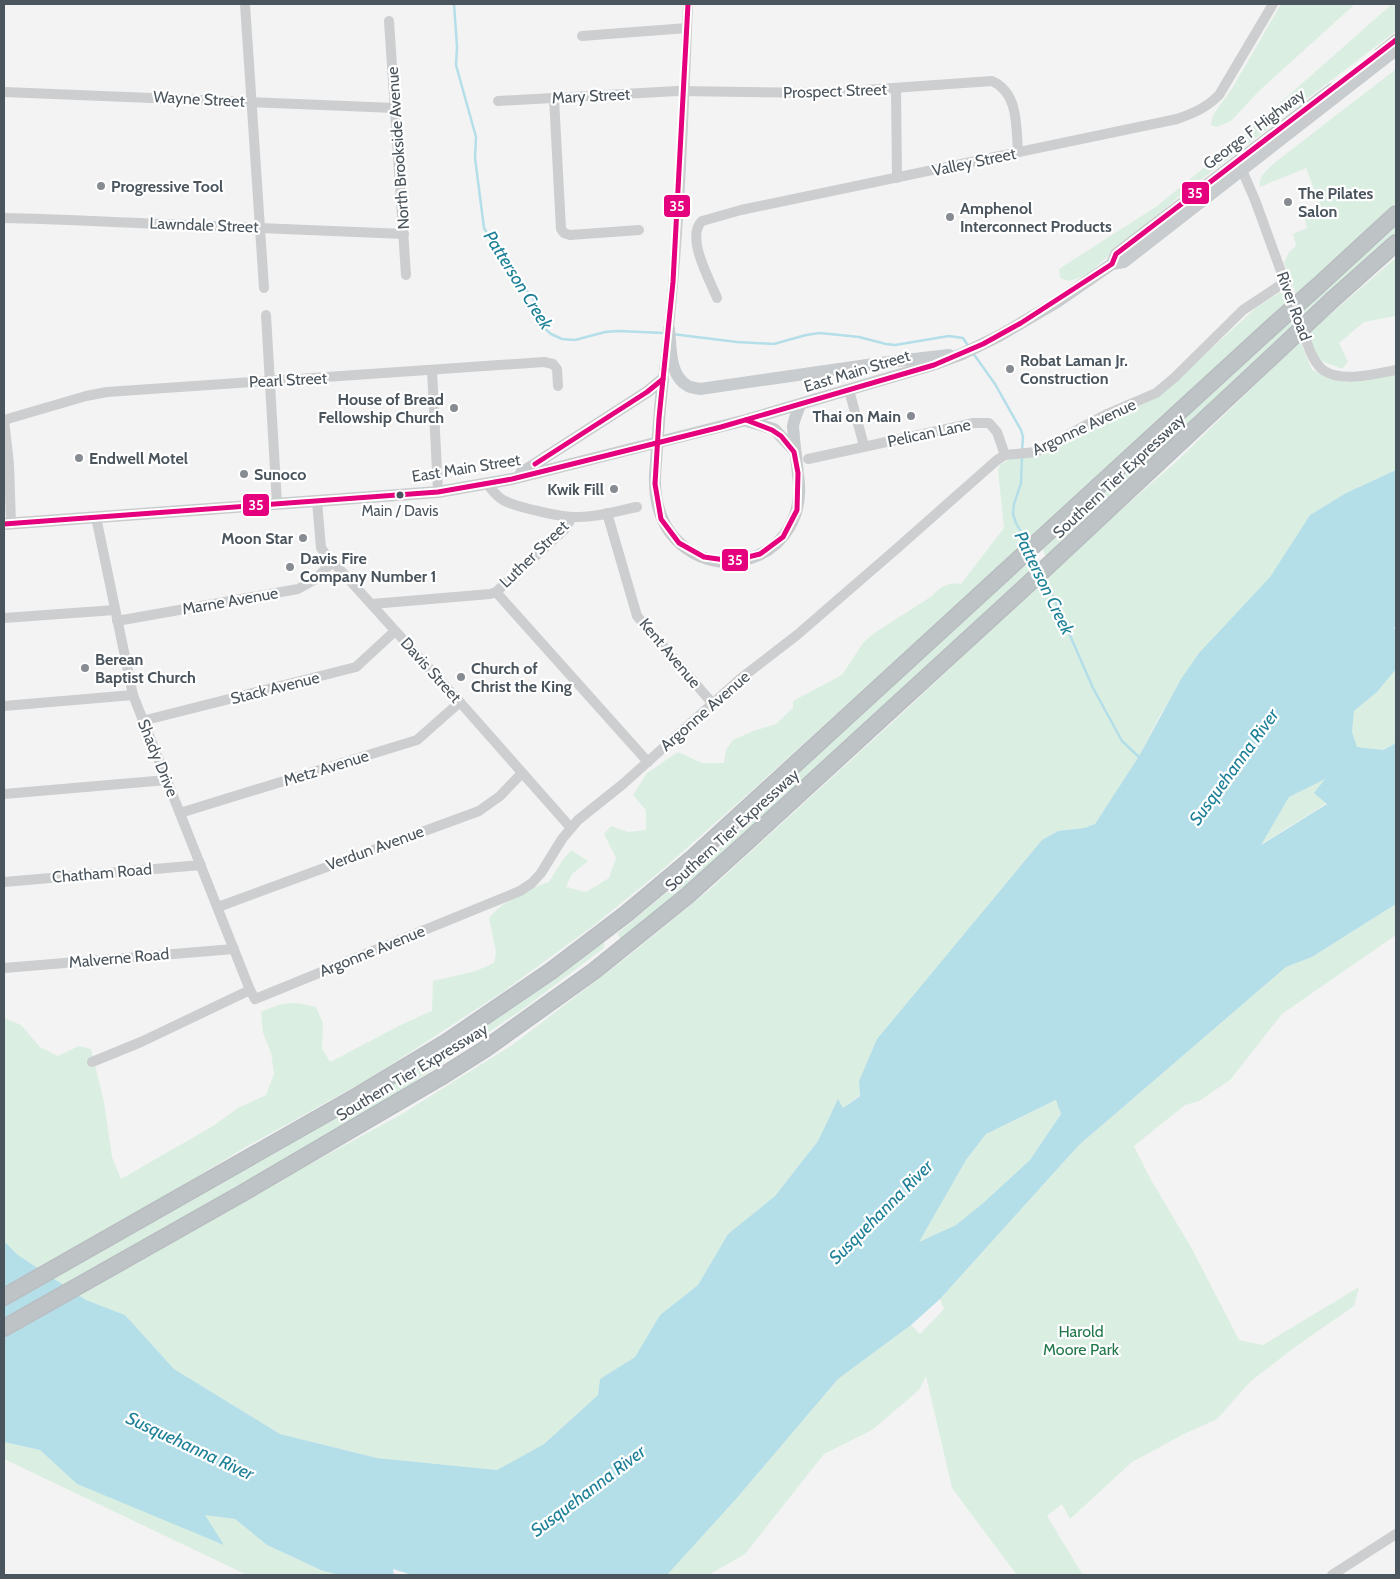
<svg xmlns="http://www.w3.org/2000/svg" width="1400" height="1579" viewBox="0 0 1400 1579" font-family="Cabin,sans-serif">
<rect width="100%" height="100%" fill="#f3f3f3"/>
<g fill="#daefe2">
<path d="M 1281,4 L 1355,4 L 1259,91 L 1231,121 L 1217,127 L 1211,125 L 1213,115 L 1233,87 Z"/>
<path d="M 1392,4 L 1396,4 L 1396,31 L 1182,194 L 1085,276 L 1069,281 L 1060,278 L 1059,269 L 1157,206 L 1238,140 Z"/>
<path d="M 1396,69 L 1396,202 L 1297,296 L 1284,263 L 1289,252 L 1296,246 L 1293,234 L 1307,228 L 1304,217 L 1322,210 L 1306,168 L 1260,187 C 1258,176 1266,171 1273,164 Z"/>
<path d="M 1396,222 L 1396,235 L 1306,320 L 1301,307 Z"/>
<path d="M 1396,258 L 1396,316 L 1364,322 L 1339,343 L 1348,362 L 1342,369 L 1317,359 L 1307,334 Z"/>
<path d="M 1279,293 L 1284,293 L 1286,306 L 1165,413 L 980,584 L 748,794 L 662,870 L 593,926 L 504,991 L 374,1076 L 244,1148 L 42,1271 L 18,1255 L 6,1243 L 4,1244 L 4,1018 L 21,1025 L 40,1047 L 58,1056 L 79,1046 L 91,1049 L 104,1102 L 112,1157 L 121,1179 L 213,1126 L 238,1108 L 266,1095 L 274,1074 L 271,1053 L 263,1033 L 261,1012 C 285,1001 291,1001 316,1007 L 323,1023 L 322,1048 L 330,1062 C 364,1045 397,1025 432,1011 L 433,981 L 476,971 L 494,963 L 496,952 L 489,918 C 504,900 527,889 549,882 L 562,861 L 571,850 L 588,861 L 572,874 L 566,887 L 586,892 L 609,878 L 616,858 L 604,834 L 611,826 L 628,832 L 646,830 L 646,810 L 633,795 L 647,773 L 678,752 L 702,763 L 724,763 L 726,750 L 733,740 L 753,731 L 776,724 L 793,708 L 793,701 L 842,675 L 863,643 L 873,634 L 932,596 C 940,587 948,582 961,584 L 1004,528 L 998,470 L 1000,465 L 1010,459 L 1045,452 L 1165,391 L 1257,307 Z"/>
<path d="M 1290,317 L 1294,332 L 1046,558 L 1042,547 L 1094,500 Z"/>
<path d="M 1300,341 L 1312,370 L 1345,382 L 1396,371 L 1396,470 L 1346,493 L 1310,515 L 1270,577 L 1199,653 L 1159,717 L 1139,756 L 1095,824 L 1084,828 L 1058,831 L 1042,840 L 877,1039 L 859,1081 L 860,1095 L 843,1108 L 838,1099 L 818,1141 L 775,1196 L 728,1234 L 698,1285 L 660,1315 L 635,1357 L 600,1379 L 598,1395 L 544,1444 L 497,1470 L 377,1458 L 280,1434 L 174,1369 L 125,1315 L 86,1300 L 74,1292 L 402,1114 L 515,1043 L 627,957 L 709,890 L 908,708 L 978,642 L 1039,581 L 1176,462 Z"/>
<path d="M 1030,558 L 1034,568 L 713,864 L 625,936 L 621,938 L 618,936 L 618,933 L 737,834 L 814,757 Z"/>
<path d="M 1396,669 L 1396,743 L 1383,750 L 1356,747 L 1352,732 L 1354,711 L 1377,692 Z"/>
<path d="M 1326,778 L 1327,803 L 1260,845 L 1289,797 Z"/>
<path d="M 1396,904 L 1396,935 L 1282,1014 L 1230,1080 L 1199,1101 L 1185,1105 L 1134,1146 L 1150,1178 L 1192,1249 L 1239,1340 L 1263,1345 L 1359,1287 L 1354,1306 L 1295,1347 L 1251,1381 L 1217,1419 L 1184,1434 L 1132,1462 L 1070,1519 L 1062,1504 L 1047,1516 L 1083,1575 L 1017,1575 L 952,1488 L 926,1376 L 919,1390 L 872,1430 L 824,1454 L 745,1554 L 710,1574 L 667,1575 L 736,1499 L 838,1379 L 911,1325 L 920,1334 L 944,1309 L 940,1299 L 1079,1145 L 1286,967 L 1312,957 Z"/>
<path d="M 599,942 L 604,942 L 604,948 L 523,1009 L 356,1121 L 251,1178 L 66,1287 L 48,1275 Z"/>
<path d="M 1057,1100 L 1061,1114 L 1030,1160 L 982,1204 L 956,1225 L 918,1243 L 966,1160 L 986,1134 Z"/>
<path d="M 4,1442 L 40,1450 L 77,1484 L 223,1544 L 204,1514 L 235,1519 L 267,1545 L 323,1571 L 340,1575 L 245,1574 L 4,1459 Z"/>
</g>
<path fill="#b4dee8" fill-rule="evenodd" d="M 1396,470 L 1396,625 L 1394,628 L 1396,632 L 1396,669 L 1377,692 L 1354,711 L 1352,732 L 1357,747 L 1383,750 L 1396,743 L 1396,904 L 1312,957 L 1286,967 L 1079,1145 L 940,1299 L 911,1325 L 838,1379 L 736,1499 L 667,1575 L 412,1575 L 393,1569 L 394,1575 L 340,1575 L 323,1571 L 267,1545 L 235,1519 L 205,1515 L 224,1545 L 77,1484 L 40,1450 L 4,1442 L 4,1244 L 6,1243 L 18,1255 L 86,1300 L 125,1315 L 174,1369 L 280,1434 L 377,1458 L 497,1470 L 544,1444 L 598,1395 L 600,1379 L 635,1357 L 660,1315 L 698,1285 L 728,1234 L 775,1196 L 818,1141 L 838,1099 L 843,1108 L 860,1096 L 859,1081 L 877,1039 L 1042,840 L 1058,831 L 1084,828 L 1095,824 L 1139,756 L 1181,679 L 1199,653 L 1270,577 L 1310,515 L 1346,493 ZM 1325,779 L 1314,793 L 1327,804 L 1261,845 L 1289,797 ZM 1056,1100 L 1061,1114 L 1030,1160 L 982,1204 L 956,1225 L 919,1242 L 966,1160 L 986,1134 Z"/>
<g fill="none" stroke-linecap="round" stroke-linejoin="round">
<g stroke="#b4dee8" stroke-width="2.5">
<path d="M 454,4 L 457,47 L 456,65 L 476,137 L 475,158 L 484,228 L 508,269 L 533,298 L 540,320 L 544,328 L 551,334 L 562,339 L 575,340 L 605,332 L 618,331 L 664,333"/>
<path d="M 672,334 L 737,342 L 774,344 L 806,335 L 820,333 L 859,337 L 886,344 L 895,345 L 949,336 L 963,338 L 969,347"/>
<path d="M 973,353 L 995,384 L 1021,430 L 1023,437 L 1022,451"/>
<path d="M 1022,457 L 1021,483 L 1014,504 L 1013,514 L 1016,523 L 1028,544"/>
<path d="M 1033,553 L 1039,566"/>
<path d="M 1044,576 L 1093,688 L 1122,741 L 1139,757"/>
</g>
<g stroke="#b9bdc1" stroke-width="18">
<g id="highway">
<path d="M 1319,285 L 1396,214"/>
<path d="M 1332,300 L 1396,243"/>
<path d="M 4,1297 L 359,1095 L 447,1042 L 551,971 L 626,914 L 694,857 L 1274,325"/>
<path d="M 4,1328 L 241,1194 L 444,1075 L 485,1049 L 594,971 L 687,896 L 749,840 L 1037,576 L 1280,349"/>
</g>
</g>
<g stroke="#ccced0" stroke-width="10">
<path d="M 245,4 L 264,288"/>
<path d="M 389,21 L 406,275"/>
<path d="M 582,36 L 687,28"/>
<path d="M 896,89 L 897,178"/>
<path d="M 4,92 L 395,108"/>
<path d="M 554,98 L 561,229 L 564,233 L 570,235 L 639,230"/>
<path d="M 498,101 L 677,91 L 822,93 L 992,81 C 1019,93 1016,127 1018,152"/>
<path d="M 1242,170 L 1255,200 L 1310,351 C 1313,358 1317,365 1323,370 C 1341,383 1376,374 1396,370"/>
<path d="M 4,218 C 57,219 110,222 164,224 C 244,228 324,230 404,234"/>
<path d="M 717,298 C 710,280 685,237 702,221 L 741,210 L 1177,119 C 1194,113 1206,108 1219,95 L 1273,4"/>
<path d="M 266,315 L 277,504"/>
<path d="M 432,370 L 438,492"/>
<path d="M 663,379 C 679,255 683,129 688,4"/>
<path d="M 849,390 L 864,446"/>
<path d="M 4,420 L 86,396 L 107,392 L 544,362 L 553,364 L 557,369 L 558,386"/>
<path d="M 4,420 L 9,464 L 11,524"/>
<path d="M 808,459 L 974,423 L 989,423 L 997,432 L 1005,455"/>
<path d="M 487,484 C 492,490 496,496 503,500 C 516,507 560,517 575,517 C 595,518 617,511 637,507"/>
<path d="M 317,501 L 321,548 L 324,552 L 466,709 L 571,828"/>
<path d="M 607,513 L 637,616 L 713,704"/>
<path d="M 96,517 L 133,695 L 250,990 L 255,999 L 520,891 L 532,883 L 541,873 L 562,839 L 578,820 L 623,784 L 740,679 L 797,635 L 894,551 L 997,460 L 1005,455 L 1036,452 L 1107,414 L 1156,393 L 1174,378 L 1243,310 L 1285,282"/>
<path d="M 496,592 L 648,762"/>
<path d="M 372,604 L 490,594 L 496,592 L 565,529 L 572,517"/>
<path d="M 4,618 L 115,610"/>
<path d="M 117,621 L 298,589 L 316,579 L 333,561"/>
<path d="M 4,706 L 133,695"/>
<path d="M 142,721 L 356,667 L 395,631"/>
<path d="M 4,794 L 167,780"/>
<path d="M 180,813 L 417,740 L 460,702"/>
<path d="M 4,882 L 201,865"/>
<path d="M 218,907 L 479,811 L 500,796 L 522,773"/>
<path d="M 4,968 L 234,949"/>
<path d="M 92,1062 L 141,1042 L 250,990"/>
<path d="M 1332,1575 L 1396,1534"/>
</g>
<g stroke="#c9ccce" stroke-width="12">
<path d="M 1380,53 L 1396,40"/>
<path d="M 1112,264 L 1116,254 L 1332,89"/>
<path d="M 669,329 C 671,347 669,376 688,386 C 691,388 696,388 700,389 L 888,362 L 949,355"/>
<path d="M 660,408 L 663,379"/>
<path d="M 747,421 L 774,429 L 794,450"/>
<path d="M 521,473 L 647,392 L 663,379"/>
<path d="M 655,475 C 654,504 662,531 687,549 C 705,562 727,565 748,559 C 786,548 804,513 798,475 C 797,463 795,450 794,438 C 794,434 793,430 793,426 C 794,419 798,411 800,405"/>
<path d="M 4,524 L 438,492 L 512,479 L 746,420 L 932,365 L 962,354 L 999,336 L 1057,302 L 1112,264 L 1124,262 L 1396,50"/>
</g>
<use href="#highway" stroke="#bec3c6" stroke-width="15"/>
<g stroke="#b9bdc1" stroke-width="18" stroke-linecap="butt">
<g id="highway-bridge">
<path d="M 1274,325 L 1319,285"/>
<path d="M 1280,349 L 1332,300"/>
</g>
</g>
<path stroke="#c9ccce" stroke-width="12" d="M 655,475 L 660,408"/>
<use href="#highway-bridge" stroke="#bec3c6" stroke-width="15"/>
<g stroke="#fff" stroke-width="9">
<g id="bus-1">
<path d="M 688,4 L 673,282 L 659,418 L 655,484 L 661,519 L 679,543 L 704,557 L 732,561 L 760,554 L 783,537 L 797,510 L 798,473 L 794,452 L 781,436 L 772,430 L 746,420"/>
<path d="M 535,464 L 647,392 L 663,379"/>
<path d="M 4,524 L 438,492 L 512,479 L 721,427 L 934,365 L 983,344 L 1021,323 L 1112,264 L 1116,254 L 1396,40"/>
</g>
</g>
<use href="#bus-1" stroke="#e5007d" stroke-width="5"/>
</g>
<g fill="#868c92" stroke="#fff" stroke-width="2">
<circle cx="101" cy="186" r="5"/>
<circle cx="1288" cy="202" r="5"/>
<circle cx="950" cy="217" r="5"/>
<circle cx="1010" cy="369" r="5"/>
<circle cx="454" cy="408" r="5"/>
<circle cx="911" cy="416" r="5"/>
<circle cx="79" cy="458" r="5"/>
<circle cx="244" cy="474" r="5"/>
<circle cx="614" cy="489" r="5"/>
<circle cx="303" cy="538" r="5"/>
<circle cx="290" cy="567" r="5"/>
<circle cx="85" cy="668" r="5"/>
<circle cx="461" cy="677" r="5"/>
</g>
<circle fill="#4b555d" stroke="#fff" stroke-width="2" cx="400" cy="495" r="4.5"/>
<g text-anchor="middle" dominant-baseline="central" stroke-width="4.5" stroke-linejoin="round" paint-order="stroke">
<g font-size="15" fill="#4b555d" stroke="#fff">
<text x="400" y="511">Main / Davis</text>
</g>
<g font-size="16" fill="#4b555d" stroke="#fff">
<text transform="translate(835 91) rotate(-2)">Prospect Street</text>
<text transform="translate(591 96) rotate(-3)">Mary Street</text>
<text transform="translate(199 99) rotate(3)">Wayne Street</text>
<text transform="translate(1254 129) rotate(-37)">George F Highway</text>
<text transform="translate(398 148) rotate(-94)">North Brookside Avenue</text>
<text transform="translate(974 162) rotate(-12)">Valley Street</text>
<text transform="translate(204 225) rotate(2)">Lawndale Street</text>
<text transform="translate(1294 306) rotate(70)">River Road</text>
<text transform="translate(857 371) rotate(-17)">East Main Street</text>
<text transform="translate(288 380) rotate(-3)">Pearl Street</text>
<text transform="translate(1084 427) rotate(-25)">Argonne Avenue</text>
<text transform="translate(929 433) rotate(-12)">Pelican Lane</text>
<text transform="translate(466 468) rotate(-9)">East Main Street</text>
<text transform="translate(1119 476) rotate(-43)">Southern Tier Expressway</text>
<text transform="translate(534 554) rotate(-44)">Luther Street</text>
<text transform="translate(230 601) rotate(-10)">Marne Avenue</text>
<text transform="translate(670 653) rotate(50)">Kent Avenue</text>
<text transform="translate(431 670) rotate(48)">Davis Street</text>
<text transform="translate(275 688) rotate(-14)">Stack Avenue</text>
<text transform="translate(705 711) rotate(-41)">Argonne Avenue</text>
<text transform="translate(158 758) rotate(68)">Shady Drive</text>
<text transform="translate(326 768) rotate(-17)">Metz Avenue</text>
<text transform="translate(732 830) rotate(-42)">Southern Tier Expressway</text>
<text transform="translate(375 848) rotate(-20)">Verdun Avenue</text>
<text transform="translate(102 873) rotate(-5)">Chatham Road</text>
<text transform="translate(372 951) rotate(-22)">Argonne Avenue</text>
<text transform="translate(119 958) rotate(-5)">Malverne Road</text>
<text transform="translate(412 1072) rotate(-31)">Southern Tier Expressway</text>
</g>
<g font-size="16" font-weight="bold" fill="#4b555d" stroke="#fff" text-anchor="start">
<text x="111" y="186">Progressive Tool</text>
<text x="1298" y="193">The Pilates<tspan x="1298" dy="18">Salon</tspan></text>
<text x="960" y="208">Amphenol<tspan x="960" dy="18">Interconnect Products</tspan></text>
<text x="1020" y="360">Robat Laman Jr.<tspan x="1020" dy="18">Construction</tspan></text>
<text x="444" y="399" text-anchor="end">House of Bread<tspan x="444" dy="18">Fellowship Church</tspan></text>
<text x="901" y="416" text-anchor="end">Thai on Main</text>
<text x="89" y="458">Endwell Motel</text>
<text x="254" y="474">Sunoco</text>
<text x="604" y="489" text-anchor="end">Kwik Fill</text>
<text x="293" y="538" text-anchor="end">Moon Star</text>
<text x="300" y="558">Davis Fire<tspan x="300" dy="18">Company Number 1</tspan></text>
<text x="95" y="659">Berean<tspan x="95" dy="18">Baptist Church</tspan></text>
<text x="471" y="668">Church of<tspan x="471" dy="18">Christ the King</tspan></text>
</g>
<g font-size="16" fill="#23784b" stroke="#fff">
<text x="1081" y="1331">Harold<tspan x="1081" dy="18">Moore Park</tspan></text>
</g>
<g font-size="18" font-style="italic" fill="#1d8097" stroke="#fff">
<text transform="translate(518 280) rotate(58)">Patterson Creek</text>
<text transform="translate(1044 583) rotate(64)">Patterson Creek</text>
<text transform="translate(1234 767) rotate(-54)">Susquehanna River</text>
<text transform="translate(881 1212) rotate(-45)">Susquehanna River</text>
<text transform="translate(190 1446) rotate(25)">Susquehanna River</text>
<text transform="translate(588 1491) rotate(-37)">Susquehanna River</text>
</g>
</g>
<g stroke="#fff" stroke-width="2">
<rect x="1181" y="181" width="29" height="24" rx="5" fill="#e5007d"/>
<rect x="663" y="194" width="28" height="24" rx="5" fill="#e5007d"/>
<rect x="242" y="493" width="28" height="24" rx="5" fill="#e5007d"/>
<rect x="721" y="548" width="28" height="24" rx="5" fill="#e5007d"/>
</g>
<g font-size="14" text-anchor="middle" font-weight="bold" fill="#fff">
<text x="1195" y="198">35</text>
<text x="677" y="211">35</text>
<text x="256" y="510">35</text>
<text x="735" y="565">35</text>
</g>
<rect width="1400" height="1579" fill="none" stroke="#4b555d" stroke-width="10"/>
</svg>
